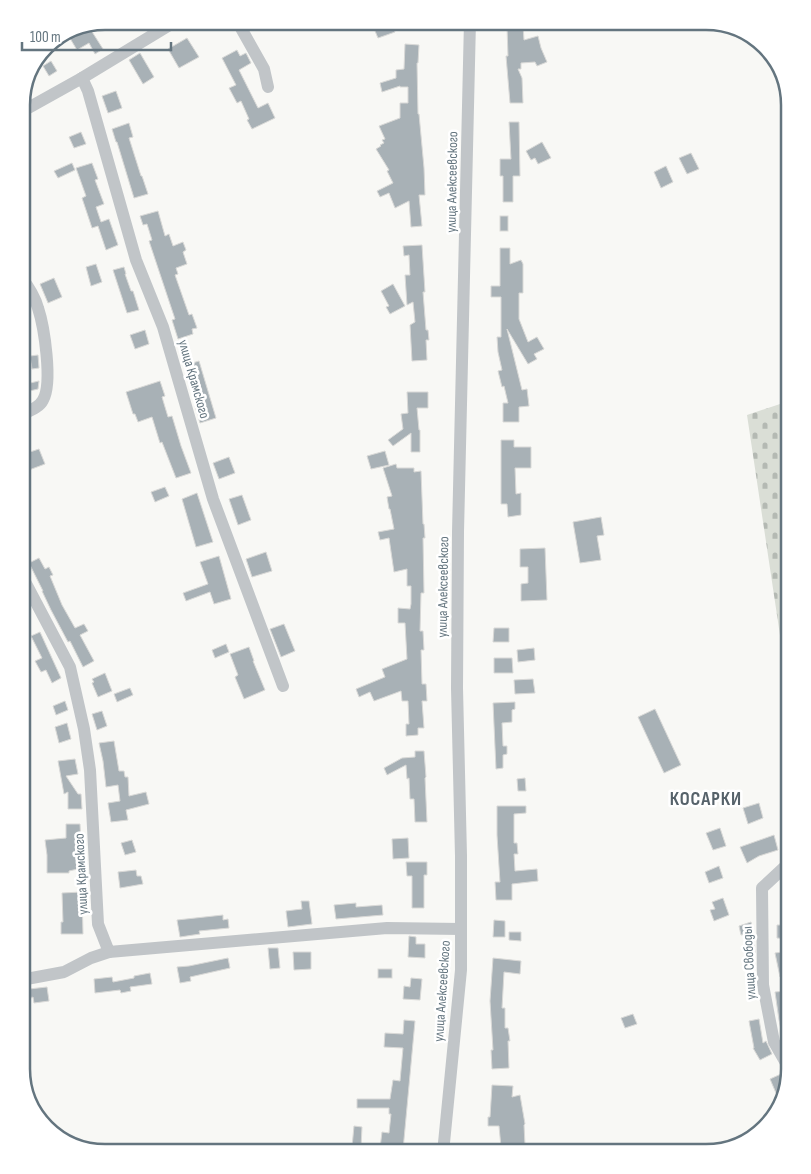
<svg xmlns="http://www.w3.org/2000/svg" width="811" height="1174" viewBox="0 0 811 1174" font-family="'Sofia Sans Condensed',sans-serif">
<defs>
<pattern id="cemetery-stones" width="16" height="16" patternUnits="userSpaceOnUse" patternTransform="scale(1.25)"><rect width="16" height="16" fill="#daded6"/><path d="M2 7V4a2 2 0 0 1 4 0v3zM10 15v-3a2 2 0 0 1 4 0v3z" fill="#b4b9b3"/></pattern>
</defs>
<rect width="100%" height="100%" fill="#f8f8f5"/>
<path fill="url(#cemetery-stones)" d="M 790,400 L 790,702 L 747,415 L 783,403 Z"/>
<g fill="#a8b1b6" stroke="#d9d9d7">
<path d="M 392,24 L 395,32 L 378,38 L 375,31 Z"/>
<path d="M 523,26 L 524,40 L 538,36 L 541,48 L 547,62 L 537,66 L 535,62 L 521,63 L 521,69 L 518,69 L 522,78 L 523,103 L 510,103 L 506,56 L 508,56 L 507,27 Z"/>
<path d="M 89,27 L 103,49 L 95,54 L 89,43 L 77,50 L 68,35 Z"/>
<path d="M 187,38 L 199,57 L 179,68 L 168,49 Z"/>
<path d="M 405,44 L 419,45 L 418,63 L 417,63 L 418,114 L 419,114 L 424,168 L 425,195 L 419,195 L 422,226 L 411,227 L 409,201 L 395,208 L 389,193 L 380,197 L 377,191 L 393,183 L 387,171 L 389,170 L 376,149 L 381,146 L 380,145 L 384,143 L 382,140 L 385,139 L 379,126 L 400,118 L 400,103 L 408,103 L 408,87 L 400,87 L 400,86 L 382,92 L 380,83 L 396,78 L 396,70 L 404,69 Z"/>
<path d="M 237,50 L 240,56 L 246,53 L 251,63 L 239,70 L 258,108 L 268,103 L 275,118 L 252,129 L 247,120 L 249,119 L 241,101 L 237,103 L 229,88 L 236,85 L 222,58 Z"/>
<path d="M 140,53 L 154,77 L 143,84 L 129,60 Z"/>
<path d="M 51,61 L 57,71 L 49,76 L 43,66 Z"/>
<path d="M 116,91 L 122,108 L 108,113 L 102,96 Z"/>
<path d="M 509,122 L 519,122 L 520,176 L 513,176 L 513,202 L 503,202 L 503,176 L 500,176 L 500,159 L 511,159 Z"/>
<path d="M 129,123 L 133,137 L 129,138 L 141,176 L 142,176 L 148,194 L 134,198 L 117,142 L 116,142 L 112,129 Z"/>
<path d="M 81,132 L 86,144 L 74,148 L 69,137 Z"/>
<path d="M 542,142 L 551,158 L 538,164 L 535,158 L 531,160 L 526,151 Z"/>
<path d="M 691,153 L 699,169 L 687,174 L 679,158 Z"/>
<path d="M 72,163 L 75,170 L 58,178 L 54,171 Z"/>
<path d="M 92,163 L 98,179 L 95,180 L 104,204 L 96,207 L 101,222 L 109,219 L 118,245 L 106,250 L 98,226 L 92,228 L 82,198 L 86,196 L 76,168 Z"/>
<path d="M 666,166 L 673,182 L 661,188 L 654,172 Z"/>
<path d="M 158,211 L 165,236 L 169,234 L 173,246 L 183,242 L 186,250 L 183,252 L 187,264 L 176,268 L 178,274 L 175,275 L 189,315 L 192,314 L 197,328 L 192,329 L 193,334 L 178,339 L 172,320 L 175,319 L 149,241 L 152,240 L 147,224 L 143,225 L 140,216 Z"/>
<rect x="500" y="216" width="8" height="15"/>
<path d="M 422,245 L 425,292 L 423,292 L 426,330 L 428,330 L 429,340 L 426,340 L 427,360 L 412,361 L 410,325 L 415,322 L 413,302 L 407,305 L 405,275 L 410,275 L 409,255 L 404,256 L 403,246 Z"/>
<path d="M 500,248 L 510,248 L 510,264 L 521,260 L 523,264 L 523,293 L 519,293 L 519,319 L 528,342 L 537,337 L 544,349 L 534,354 L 537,359 L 528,364 L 507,329 L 522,390 L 527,389 L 529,406 L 519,407 L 519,422 L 503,422 L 503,403 L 508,403 L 504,386 L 502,387 L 498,371 L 502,370 L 498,352 L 497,337 L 501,337 L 501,297 L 491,297 L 491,286 L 500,286 Z"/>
<path d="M 96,264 L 102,282 L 91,286 L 86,267 Z"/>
<path d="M 124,267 L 126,274 L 125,274 L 131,291 L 133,291 L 139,310 L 127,313 L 113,270 Z"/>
<path d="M 54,278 L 62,297 L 48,303 L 40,284 Z"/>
<path d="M 393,284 L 405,306 L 390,314 L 386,307 L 389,306 L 381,291 Z"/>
<path d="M 145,330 L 149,344 L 135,349 L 130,335 Z"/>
<path d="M 38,355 L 39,368 L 32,369 L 30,356 Z"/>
<path d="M 199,361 L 216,418 L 200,423 L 195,406 L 199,404 L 192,384 L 190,384 L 186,371 L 190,370 L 189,364 Z"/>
<path d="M 39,381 L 38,389 L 21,393 L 21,385 Z"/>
<path d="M 160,381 L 165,396 L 162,397 L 168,417 L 172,416 L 181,446 L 191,473 L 176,478 L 162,442 L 160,443 L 152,417 L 138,422 L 135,414 L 133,414 L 126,392 Z"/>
<path d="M 407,392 L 428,392 L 428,408 L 417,408 L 419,430 L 420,430 L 420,452 L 411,452 L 411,433 L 393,446 L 388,440 L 403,429 L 401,414 L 408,413 Z"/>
<path d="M 501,440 L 514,440 L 514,447 L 531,447 L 531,468 L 515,468 L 516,494 L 521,493 L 521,515 L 508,517 L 507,504 L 501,504 Z"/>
<path d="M 39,449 L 45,464 L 21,473 L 21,455 Z"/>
<path d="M 385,451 L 389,465 L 371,469 L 367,456 Z"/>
<path d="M 229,457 L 235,473 L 219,479 L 213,463 Z"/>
<path d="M 396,464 L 397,468 L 414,468 L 414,472 L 421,471 L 423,524 L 424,524 L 425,538 L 423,538 L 424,593 L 421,593 L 420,631 L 423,631 L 424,650 L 421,650 L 422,684 L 426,684 L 427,701 L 422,701 L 424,728 L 418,728 L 418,735 L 406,736 L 406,724 L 409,724 L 408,701 L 402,701 L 401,691 L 374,701 L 370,692 L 359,697 L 356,689 L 385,677 L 382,669 L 407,659 L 405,623 L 398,623 L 398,608 L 410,609 L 411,604 L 411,586 L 407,586 L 407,569 L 394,572 L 389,538 L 380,540 L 378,532 L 394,529 L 390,509 L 389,509 L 387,497 L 392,496 L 383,468 Z"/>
<path d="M 165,487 L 169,496 L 155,502 L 151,492 Z"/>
<path d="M 197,493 L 213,542 L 196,547 L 182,499 Z"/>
<path d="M 242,495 L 251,520 L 238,525 L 229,499 Z"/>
<path d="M 21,515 L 30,535 L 21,539 Z"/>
<path d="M 601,517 L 604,535 L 597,536 L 601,560 L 580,563 L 573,522 Z"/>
<path d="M 545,548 L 547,600 L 521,601 L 521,584 L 528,583 L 528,567 L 520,567 L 520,549 Z"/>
<path d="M 266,552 L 272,571 L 252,577 L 246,559 Z"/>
<path d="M 219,556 L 231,599 L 214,604 L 210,592 L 186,601 L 183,593 L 208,584 L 200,562 Z"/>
<path d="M 39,558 L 45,569 L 49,567 L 53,575 L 50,576 L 62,605 L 75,628 L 84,624 L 88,631 L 80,635 L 94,661 L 83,667 L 70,641 L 68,642 L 51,610 L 42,591 L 43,591 L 29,563 Z"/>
<path d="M 284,624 L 295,651 L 281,657 L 270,629 Z"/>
<path d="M 494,628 L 509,628 L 509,642 L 493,642 Z"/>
<path d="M 40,632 L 61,678 L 52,683 L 46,670 L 41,672 L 35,661 L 42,658 L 31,636 Z"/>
<path d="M 226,644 L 229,652 L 215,658 L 212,650 Z"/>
<path d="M 249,647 L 254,661 L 253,661 L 265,690 L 244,699 L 235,677 L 238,675 L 230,654 Z"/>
<path d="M 534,648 L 535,660 L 518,662 L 517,650 Z"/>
<path d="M 494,658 L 512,658 L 513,673 L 494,673 Z"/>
<path d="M 105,673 L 112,691 L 98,697 L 92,683 L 94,682 L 92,679 Z"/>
<path d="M 533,679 L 535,693 L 515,694 L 514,680 Z"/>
<path d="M 130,688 L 133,695 L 117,702 L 114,694 Z"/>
<path d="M 65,701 L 68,710 L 56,715 L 53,706 Z"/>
<path d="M 515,702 L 515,709 L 512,710 L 512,722 L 502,723 L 503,746 L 507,746 L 507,754 L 503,755 L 503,768 L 496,769 L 493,703 Z"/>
<path d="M 655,709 L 681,765 L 664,773 L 638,717 Z"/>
<path d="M 102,711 L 107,726 L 97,730 L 92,714 Z"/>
<path d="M 67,723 L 71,739 L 59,743 L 55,727 Z"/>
<path d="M 114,741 L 119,771 L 124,771 L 125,777 L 128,777 L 129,796 L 146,792 L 149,804 L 126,810 L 128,820 L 111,822 L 108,803 L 120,801 L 118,785 L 106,787 L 103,761 L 99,743 Z"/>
<path d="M 415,751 L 424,751 L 426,777 L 425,778 L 427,822 L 415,822 L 414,799 L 410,799 L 409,778 L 407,779 L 406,765 L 387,775 L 384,768 L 402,758 L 415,757 Z"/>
<path d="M 75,759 L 78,774 L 66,776 L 78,794 L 81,794 L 82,809 L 68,809 L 68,792 L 64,794 L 58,761 Z"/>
<path d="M 525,778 L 526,791 L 518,791 L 517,779 Z"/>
<path d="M 759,803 L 763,818 L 748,824 L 743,808 Z"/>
<path d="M 497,806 L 526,806 L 526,813 L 514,814 L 514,843 L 517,843 L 518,854 L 514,854 L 515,871 L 537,869 L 538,881 L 512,884 L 512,900 L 496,900 L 495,882 L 500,882 L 497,835 Z"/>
<path d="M 66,824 L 80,824 L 82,868 L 69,871 L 69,873 L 47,873 L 47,855 L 45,840 L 66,838 Z"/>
<path d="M 720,828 L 726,846 L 713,850 L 706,833 Z"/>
<path d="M 774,835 L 778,850 L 759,856 L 747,863 L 740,847 Z"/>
<path d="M 408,838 L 409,858 L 393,859 L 392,839 Z"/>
<path d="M 132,840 L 136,852 L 125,855 L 121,843 Z"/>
<path d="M 406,862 L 427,862 L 427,875 L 424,875 L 424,908 L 412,908 L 412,876 L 407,876 Z"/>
<path d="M 719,866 L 723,878 L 709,883 L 705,872 Z"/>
<path d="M 136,870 L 137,876 L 141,876 L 143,884 L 120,888 L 118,872 Z"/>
<path d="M 82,892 L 83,934 L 61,934 L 61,922 L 63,922 L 62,893 Z"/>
<path d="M 723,898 L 729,915 L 714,921 L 710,910 L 715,909 L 712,902 Z"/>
<path d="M 301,901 L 309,901 L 312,924 L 288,927 L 286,911 L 302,909 Z"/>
<path d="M 356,903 L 356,907 L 382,905 L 383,915 L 336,919 L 334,905 Z"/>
<path d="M 223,915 L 223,920 L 228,919 L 229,928 L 199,931 L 200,934 L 180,937 L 177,920 Z"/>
<path d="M 494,920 L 505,921 L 505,937 L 493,937 Z"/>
<path d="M 751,922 L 754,935 L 755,953 L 752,954 L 746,934 L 741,935 L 739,926 Z"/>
<path d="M 777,925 L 790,925 L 790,939 L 777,938 Z"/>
<path d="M 509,932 L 521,932 L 521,941 L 509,940 Z"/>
<path d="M 409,936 L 416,937 L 416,944 L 425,944 L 425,958 L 408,957 Z"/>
<path d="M 268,948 L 278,948 L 280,968 L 270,969 Z"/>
<path d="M 790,951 L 790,975 L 780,977 L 775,953 Z"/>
<path d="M 293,952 L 311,952 L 311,969 L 294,970 Z"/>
<path d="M 228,958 L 230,968 L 190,977 L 191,981 L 180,983 L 177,967 L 189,966 Z"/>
<path d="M 493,958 L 521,961 L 520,974 L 504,972 L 502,1008 L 505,1008 L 505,1028 L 508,1028 L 510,1041 L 508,1041 L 509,1068 L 492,1069 L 491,1050 L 493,1050 L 490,1001 Z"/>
<rect x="378" y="969" width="14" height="9"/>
<path d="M 150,973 L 152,984 L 130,987 L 131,991 L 121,993 L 120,990 L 95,993 L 94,979 L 112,977 L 113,982 L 134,978 L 134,976 Z"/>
<path d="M 411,978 L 422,979 L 420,1000 L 403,999 L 404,986 L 410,987 Z"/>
<path d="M 47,987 L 49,1001 L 34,1003 L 33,997 L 31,998 L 29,989 Z"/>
<path d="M 786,991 L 788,1010 L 785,1010 L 790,1030 L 790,1037 L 783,1039 L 779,1020 L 775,992 Z"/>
<path d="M 633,1014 L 637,1024 L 625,1028 L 621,1018 Z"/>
<path d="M 759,1019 L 763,1043 L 766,1041 L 772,1054 L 760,1060 L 753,1048 L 754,1048 L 749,1021 Z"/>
<path d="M 404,1020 L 415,1021 L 403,1150 L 380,1148 L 382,1132 L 389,1133 L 391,1114 L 389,1114 L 389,1108 L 357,1108 L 357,1099 L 390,1099 L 393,1080 L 400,1081 L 403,1048 L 384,1047 L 385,1033 L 403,1034 Z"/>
<path d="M 781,1074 L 785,1085 L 784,1089 L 776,1093 L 770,1079 Z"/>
<path d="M 492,1085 L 513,1086 L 512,1097 L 520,1095 L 525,1124 L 524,1125 L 525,1145 L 501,1147 L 499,1126 L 488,1126 L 488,1117 L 490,1117 Z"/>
<path d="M 354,1126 L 362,1127 L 361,1147 L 352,1147 Z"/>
</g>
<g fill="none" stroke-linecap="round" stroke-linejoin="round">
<g stroke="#c1c5c8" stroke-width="12">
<path d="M 237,21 L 264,69 L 268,87"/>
<path d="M 82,78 L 88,91 L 136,260 L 163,327 L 213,499 L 283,686"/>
<path d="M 21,112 L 82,78 L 176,21"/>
<path d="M 21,415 C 29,411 39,408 43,400 C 53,383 44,326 38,308 C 35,297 28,286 21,277"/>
<path d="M 21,574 L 70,667 L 84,729 L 90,770 L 98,924 L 109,952 L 387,928 L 461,929"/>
<path d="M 21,980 L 64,972 L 91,958 L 109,952"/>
<path d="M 790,1070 L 774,1042 L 763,985 L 762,888 L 790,862"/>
<path d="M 443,1153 L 461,970 L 461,856 L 457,688 L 458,532 L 470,21"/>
</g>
</g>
<g text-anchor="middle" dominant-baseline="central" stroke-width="5" stroke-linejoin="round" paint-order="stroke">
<g font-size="14" fill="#64757f" stroke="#fff">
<text transform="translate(452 182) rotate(-89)">улица Алексеевского</text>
<text transform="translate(194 379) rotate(74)">улица Крамского</text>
<text transform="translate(443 587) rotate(-89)">улица Алексеевского</text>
<text transform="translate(81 874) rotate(-93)">улица Крамского</text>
<text transform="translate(749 963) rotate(-93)">улица Свободы</text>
<text transform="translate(442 991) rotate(-86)">улица Алексеевского</text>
</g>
<g font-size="19" font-weight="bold" letter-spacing="1" fill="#56626a" stroke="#fff">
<text x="706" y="799">КОСАРКИ</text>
</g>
</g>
<path d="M0 0H811V1174H0ZM105 30H706A75 75 0 0 1 781 105V1069A75 75 0 0 1 706 1144H105A75 75 0 0 1 30 1069V105A75 75 0 0 1 105 30Z" fill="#fff" fill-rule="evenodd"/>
<path fill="none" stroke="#64757f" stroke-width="2.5" d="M105 30H706A75 75 0 0 1 781 105V1069A75 75 0 0 1 706 1144H105A75 75 0 0 1 30 1069V105A75 75 0 0 1 105 30Z"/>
<path d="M22 42v8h149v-8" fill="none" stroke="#64757f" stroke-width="2.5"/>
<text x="30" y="42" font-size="15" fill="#64757f" stroke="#ffffff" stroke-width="4" paint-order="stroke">100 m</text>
</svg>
